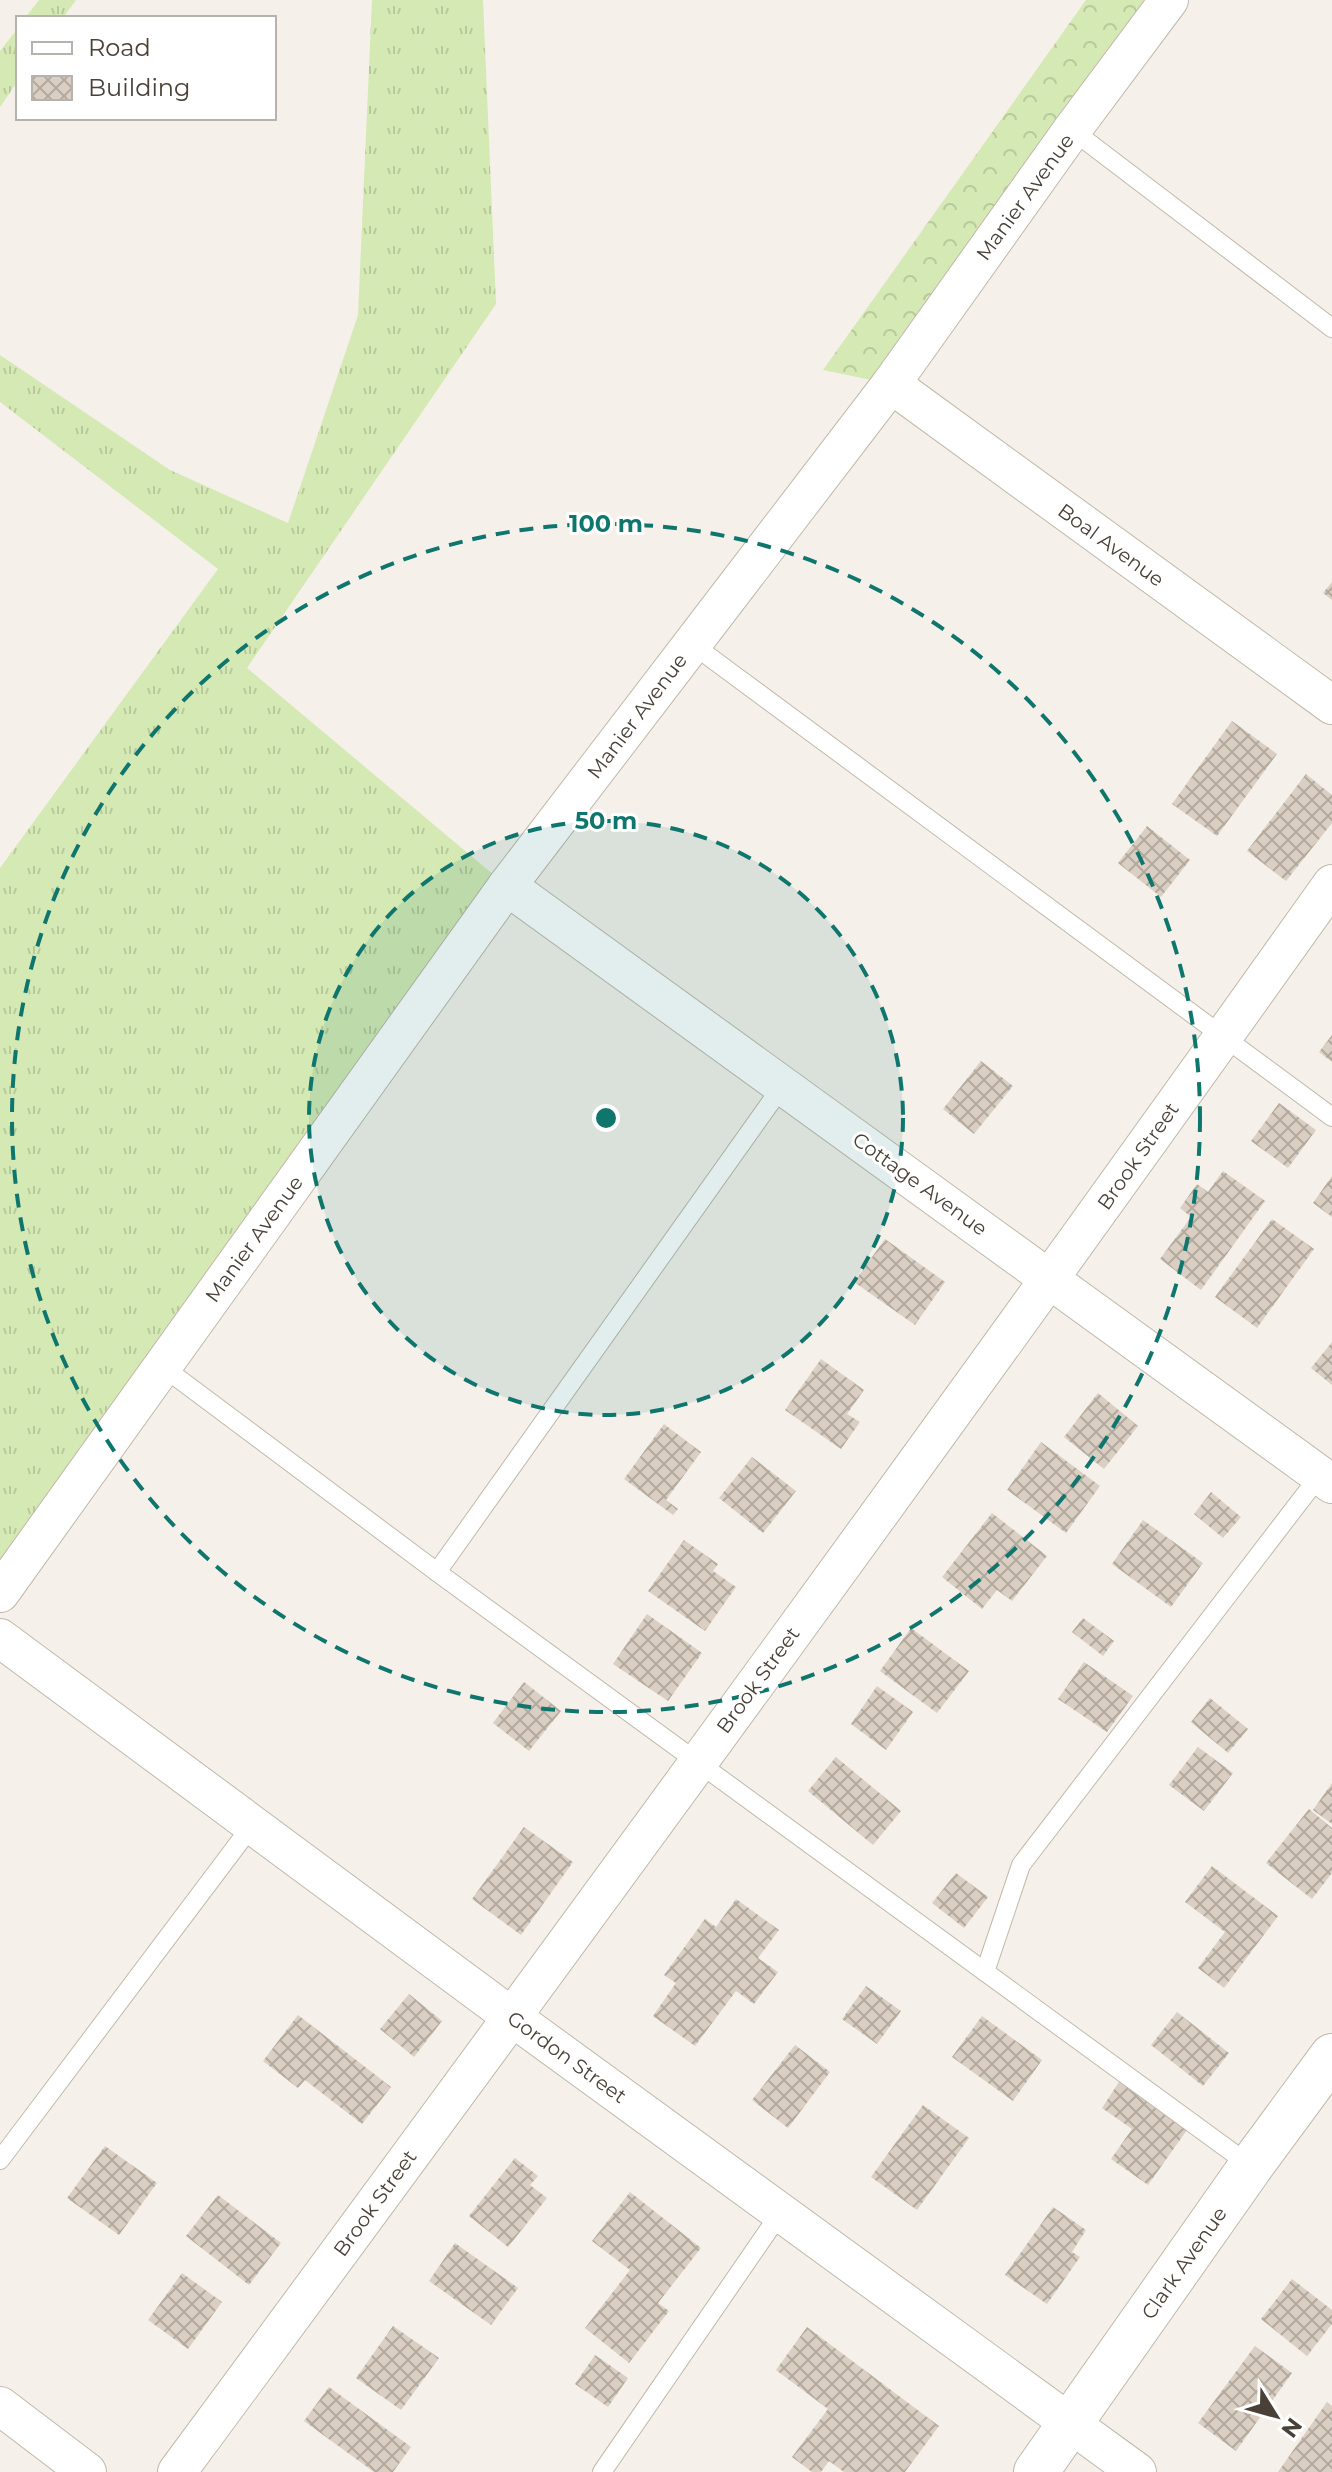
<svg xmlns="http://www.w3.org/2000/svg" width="1332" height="2472" viewBox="0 0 1332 2472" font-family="Montserrat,sans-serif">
<defs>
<pattern id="grass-tufts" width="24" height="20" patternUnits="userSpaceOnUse" patternTransform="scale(2)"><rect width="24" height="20" fill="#d4e9b3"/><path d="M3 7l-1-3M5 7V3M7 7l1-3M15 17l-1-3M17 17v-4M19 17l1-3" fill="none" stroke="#b8c99b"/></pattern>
<pattern id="forest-crowns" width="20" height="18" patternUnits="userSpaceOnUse" patternTransform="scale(2)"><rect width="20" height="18" fill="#d4e9b3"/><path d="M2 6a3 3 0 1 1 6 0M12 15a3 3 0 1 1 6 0" fill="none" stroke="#b8c99b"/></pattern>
<pattern id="building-cross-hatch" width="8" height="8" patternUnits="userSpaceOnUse" patternTransform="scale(2)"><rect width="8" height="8" fill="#dacfc2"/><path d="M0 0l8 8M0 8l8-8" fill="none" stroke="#b3aa9f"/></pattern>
</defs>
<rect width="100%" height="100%" fill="#f5f1ea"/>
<g fill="url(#grass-tufts)">
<path d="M 39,0 L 76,0 L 63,18 L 25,18 Z"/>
<path d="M 372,0 L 483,0 L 496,304 L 247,668 L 507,886 L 0,1593 L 0,868 L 218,569 L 0,402 L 0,355 L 170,470 L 288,523 L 358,315 Z"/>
<path d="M 18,28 L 18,81 L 0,107 L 0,51 Z"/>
</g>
<path fill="url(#forest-crowns)" d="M 1086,0 L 1169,0 L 891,384 L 823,370 Z"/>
<g fill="url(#building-cross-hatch)">
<path d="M 1332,582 L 1332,600 L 1323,593 Z"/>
<path d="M 1232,721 L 1277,754 L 1217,836 L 1172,804 Z"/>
<path d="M 1306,774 L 1332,795 L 1332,823 L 1286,881 L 1247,851 Z"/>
<path d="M 1147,826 L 1190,860 L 1161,897 L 1118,863 Z"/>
<path d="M 1332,1035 L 1332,1062 L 1319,1052 Z"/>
<path d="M 981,1061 L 1013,1086 L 974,1134 L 943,1109 Z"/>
<path d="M 1279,1103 L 1316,1130 L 1288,1168 L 1251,1141 Z"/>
<path d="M 1223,1171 L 1265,1201 L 1201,1290 L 1160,1259 L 1191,1217 L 1180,1208 L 1197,1184 L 1208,1192 Z"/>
<path d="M 1332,1176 L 1332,1217 L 1313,1203 Z"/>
<path d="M 1272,1219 L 1314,1249 L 1257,1328 L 1215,1297 Z"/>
<path d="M 885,1239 L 945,1282 L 915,1325 L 854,1282 Z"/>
<path d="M 1332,1342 L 1332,1385 L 1311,1368 Z"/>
<path d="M 821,1359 L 864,1390 L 847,1414 L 860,1422 L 841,1449 L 785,1410 Z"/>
<path d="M 1098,1393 L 1138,1426 L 1104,1469 L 1064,1437 Z"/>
<path d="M 664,1424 L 701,1452 L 666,1500 L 678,1509 L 673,1515 L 624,1479 Z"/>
<path d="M 1041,1442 L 1100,1486 L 1066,1533 L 1007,1490 Z"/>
<path d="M 752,1457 L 796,1491 L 763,1533 L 719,1498 Z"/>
<path d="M 1211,1492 L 1241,1517 L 1223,1538 L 1194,1514 Z"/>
<path d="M 992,1513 L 1047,1556 L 1012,1601 L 997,1590 L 982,1609 L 942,1577 Z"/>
<path d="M 1143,1520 L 1203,1563 L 1171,1607 L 1112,1564 Z"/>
<path d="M 684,1540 L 718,1564 L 713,1571 L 736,1587 L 705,1631 L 648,1591 Z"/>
<path d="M 647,1614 L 702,1653 L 668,1701 L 613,1664 Z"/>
<path d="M 1083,1618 L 1114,1641 L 1103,1656 L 1072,1632 Z"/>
<path d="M 911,1628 L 969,1671 L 937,1713 L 880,1671 Z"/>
<path d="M 1084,1662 L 1133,1696 L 1107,1732 L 1058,1699 Z"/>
<path d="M 524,1682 L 561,1711 L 529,1751 L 493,1723 Z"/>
<path d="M 877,1686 L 913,1712 L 886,1750 L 851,1724 Z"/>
<path d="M 1210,1698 L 1248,1729 L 1228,1753 L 1191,1722 Z"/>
<path d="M 1198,1747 L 1233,1773 L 1204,1811 L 1169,1785 Z"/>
<path d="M 836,1757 L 901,1811 L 873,1845 L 808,1791 Z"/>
<path d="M 1332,1783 L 1332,1824 L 1313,1810 Z"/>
<path d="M 1309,1809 L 1332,1828 L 1332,1873 L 1312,1899 L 1266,1863 Z"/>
<path d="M 524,1827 L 573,1862 L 521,1935 L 472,1899 Z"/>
<path d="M 1212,1866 L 1278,1916 L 1224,1988 L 1198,1968 L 1225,1932 L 1185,1902 Z"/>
<path d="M 956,1873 L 988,1897 L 964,1928 L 932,1903 Z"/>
<path d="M 736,1899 L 779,1930 L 758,1958 L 778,1972 L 754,2004 L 736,1991 L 695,2046 L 653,2016 L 676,1983 L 664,1975 L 705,1919 L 716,1927 Z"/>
<path d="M 866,1986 L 901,2011 L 877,2044 L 842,2019 Z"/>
<path d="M 409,1994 L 442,2021 L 414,2057 L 380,2029 Z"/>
<path d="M 1177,2012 L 1229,2053 L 1203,2086 L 1151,2045 Z"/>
<path d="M 298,2015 L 391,2087 L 362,2124 L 305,2080 L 298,2088 L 263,2061 Z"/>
<path d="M 982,2016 L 1042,2060 L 1013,2101 L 952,2057 Z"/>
<path d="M 795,2045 L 830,2072 L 788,2128 L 752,2100 Z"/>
<path d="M 1119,2082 L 1187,2130 L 1148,2185 L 1111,2159 L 1132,2129 L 1102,2108 Z"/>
<path d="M 923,2105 L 969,2138 L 917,2210 L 871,2177 Z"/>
<path d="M 105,2146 L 157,2183 L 119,2235 L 67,2198 Z"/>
<path d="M 515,2158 L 538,2176 L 530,2185 L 547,2198 L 508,2247 L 469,2216 Z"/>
<path d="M 630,2192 L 701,2248 L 658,2303 L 669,2311 L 629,2363 L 585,2328 L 630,2270 L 592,2241 Z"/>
<path d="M 218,2195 L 281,2243 L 249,2285 L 186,2236 Z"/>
<path d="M 1053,2207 L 1086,2230 L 1072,2252 L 1080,2257 L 1047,2304 L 1005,2275 Z"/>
<path d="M 455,2243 L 518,2288 L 491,2325 L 429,2281 Z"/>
<path d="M 182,2273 L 222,2302 L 188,2349 L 148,2320 Z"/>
<path d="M 1292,2279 L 1332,2310 L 1332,2324 L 1307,2356 L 1261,2319 Z"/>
<path d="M 393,2326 L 439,2358 L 401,2410 L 356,2378 Z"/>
<path d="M 807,2327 L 939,2426 L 905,2472 L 844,2472 L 829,2461 L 821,2472 L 812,2472 L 792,2457 L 828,2409 L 776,2370 Z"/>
<path d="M 1255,2346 L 1292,2373 L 1236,2451 L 1198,2423 Z"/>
<path d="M 595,2355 L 628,2378 L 608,2407 L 575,2384 Z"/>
<path d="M 329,2387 L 411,2447 L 393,2472 L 374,2472 L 304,2421 Z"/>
<path d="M 1327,2402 L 1332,2406 L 1332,2472 L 1278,2472 Z"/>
</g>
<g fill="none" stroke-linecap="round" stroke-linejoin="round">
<g stroke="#c1b8ac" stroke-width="20">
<g id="service">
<path d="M 1072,130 L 1332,328"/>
<path d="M 692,644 L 1332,1117"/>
<path d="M 163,1367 L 437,1572 L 1251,2166"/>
<path d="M 437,1572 L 783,1085"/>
<path d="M 985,1972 L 1021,1865 L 1320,1475"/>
<path d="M 0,2160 L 253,1824"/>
<path d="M 602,2472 L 781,2212"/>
</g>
</g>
<g stroke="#c1b8ac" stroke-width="40">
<g id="minor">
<path d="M 891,384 L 1332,705"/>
<path d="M 507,886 L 1332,1484"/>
<path d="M 0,1593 L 507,886 L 891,384 L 1072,130 L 1169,0"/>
<path d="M 0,1638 L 512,2017 L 1137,2472"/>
<path d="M 0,2406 L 87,2472"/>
<path d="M 177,2472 C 566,1945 953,1417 1332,884"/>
</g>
</g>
<g stroke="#c1b8ac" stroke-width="46">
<path id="tertiary" d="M 1036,2472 L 1251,2166 L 1332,2056"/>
</g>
<use href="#service" stroke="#fff" stroke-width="18"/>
<use href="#minor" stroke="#fff" stroke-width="38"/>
<use href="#tertiary" stroke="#fff" stroke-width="44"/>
</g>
<circle cx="606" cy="1118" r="297" fill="#0f766e" fill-opacity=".12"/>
<g fill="none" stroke="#0f766e" stroke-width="4" stroke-dasharray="14 10">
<circle cx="606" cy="1118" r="297"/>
<circle cx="606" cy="1118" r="594"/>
</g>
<g text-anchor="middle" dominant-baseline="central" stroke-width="6" stroke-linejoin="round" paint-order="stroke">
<g font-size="20" fill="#494138" stroke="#fff">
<text transform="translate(1025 197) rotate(-54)">Manier Avenue</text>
<text transform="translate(1111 545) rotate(36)">Boal Avenue</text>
<text transform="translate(637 716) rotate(-53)">Manier Avenue</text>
<text transform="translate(1138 1156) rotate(-55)">Brook Street</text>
<text transform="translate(920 1184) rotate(36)">Cottage Avenue</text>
<text transform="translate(254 1239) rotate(-54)">Manier Avenue</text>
<text transform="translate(758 1680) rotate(-54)">Brook Street</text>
<text transform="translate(567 2057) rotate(36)">Gordon Street</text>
<text transform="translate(375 2203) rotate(-54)">Brook Street</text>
<text transform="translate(1184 2263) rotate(-55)">Clark Avenue</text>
</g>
</g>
<circle cx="606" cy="1118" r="12" fill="#0f766e" stroke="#fff" stroke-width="4"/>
<g font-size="24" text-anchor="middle" font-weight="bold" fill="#0f766e" stroke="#fff" stroke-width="6" stroke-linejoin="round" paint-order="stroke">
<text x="606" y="532">100 m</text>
<text x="606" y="829">50 m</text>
</g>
<rect x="16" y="16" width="260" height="104" fill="#ffffff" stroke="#b6b3af" stroke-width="2"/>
<rect x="32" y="42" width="40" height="12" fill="#ffffff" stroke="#b6b3af" stroke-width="2"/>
<text x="88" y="56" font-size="24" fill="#494138">Road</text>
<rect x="32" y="76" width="40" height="24" fill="url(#building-cross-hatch)" stroke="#b6b3af" stroke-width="2"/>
<text x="88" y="96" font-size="24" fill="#494138">Building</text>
<g transform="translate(1276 2416) rotate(127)" stroke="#ffffff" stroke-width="6" paint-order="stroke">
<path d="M0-6L14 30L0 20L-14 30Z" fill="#494138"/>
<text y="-12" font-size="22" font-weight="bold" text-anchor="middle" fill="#494138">N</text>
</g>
</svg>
